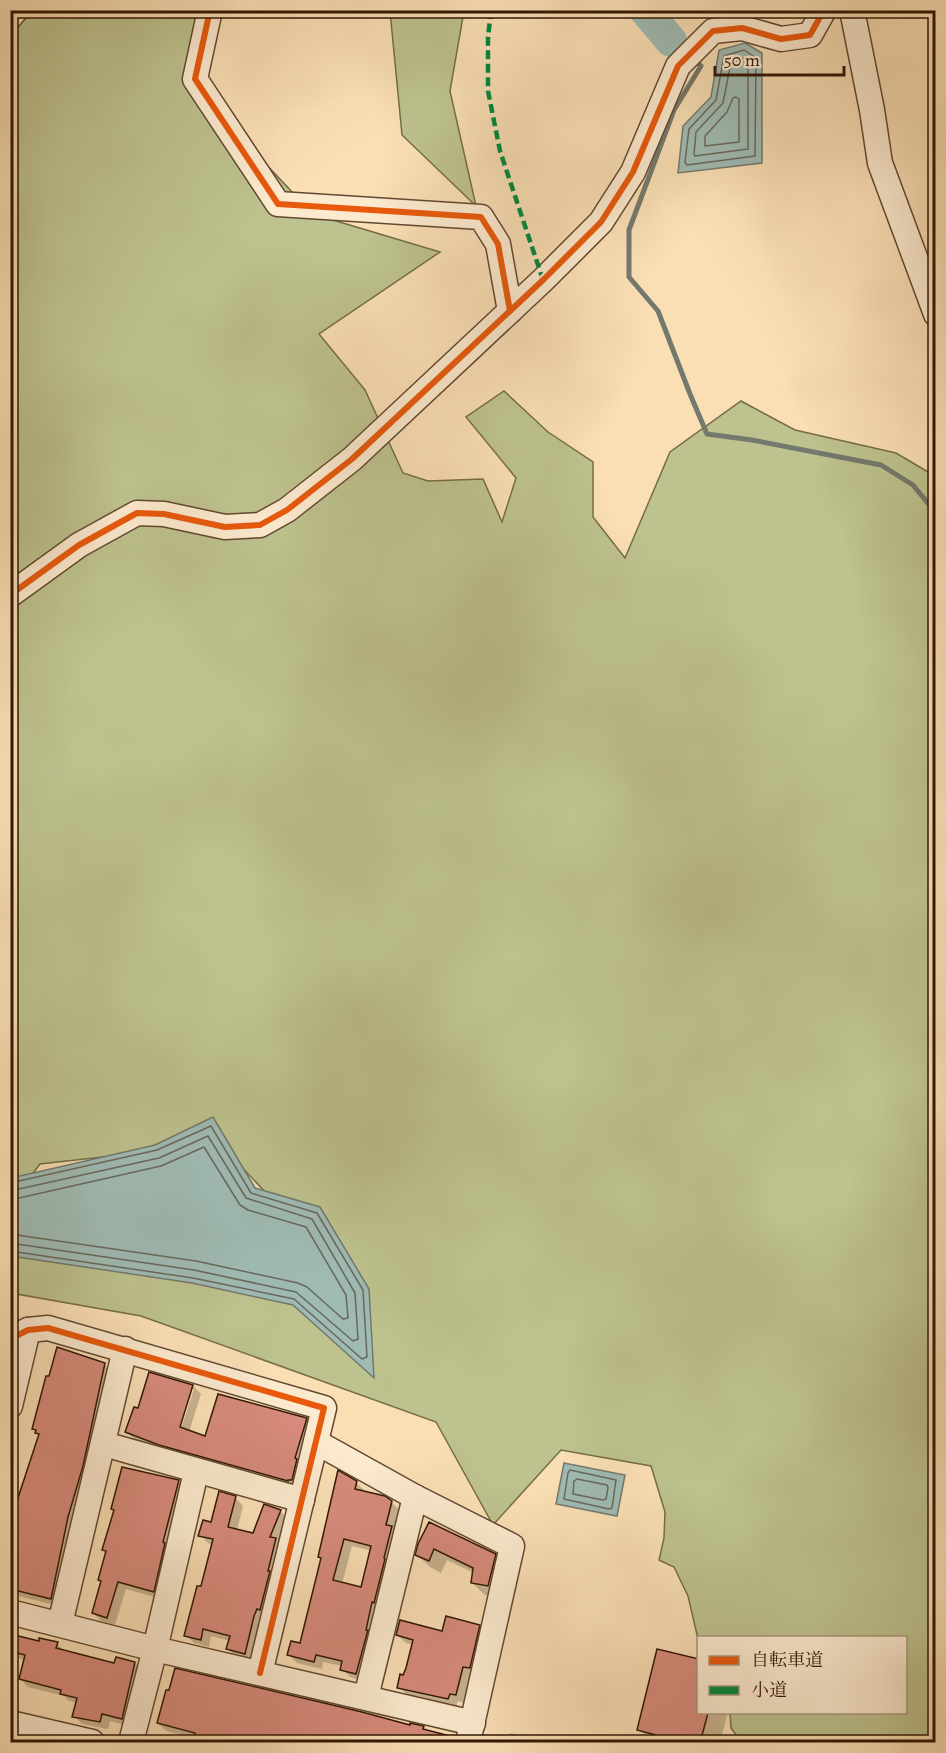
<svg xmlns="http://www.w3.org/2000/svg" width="946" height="1753" viewBox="0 0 946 1753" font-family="Alegreya,'Noto Serif JP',serif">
<rect width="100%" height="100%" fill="#fadfb5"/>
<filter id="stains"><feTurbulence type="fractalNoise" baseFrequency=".00333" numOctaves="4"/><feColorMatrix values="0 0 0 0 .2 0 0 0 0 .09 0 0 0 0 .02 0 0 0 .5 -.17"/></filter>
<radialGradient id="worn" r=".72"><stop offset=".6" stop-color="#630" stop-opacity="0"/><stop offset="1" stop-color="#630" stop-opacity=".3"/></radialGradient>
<g fill="#bdc28e" stroke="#766c48" stroke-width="1.5">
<path d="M 11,11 L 195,11 L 207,102 L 313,214 L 440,252 L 319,334 L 365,390 L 403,473 L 428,481 L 483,479 L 502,522 L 516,478 L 466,417 L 504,391 L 548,432 L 593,462 L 593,517 L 625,558 L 670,452 L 741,401 L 795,430 L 896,453 L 935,476 L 935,1742 L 741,1742 L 731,1728 L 730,1713 L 906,1712 L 906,1638 L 698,1638 L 698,1639 L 688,1596 L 674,1567 L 659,1560 L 664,1538 L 665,1512 L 651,1466 L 561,1450 L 493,1525 L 436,1422 L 141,1316 L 11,1293 L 11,1239 L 300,1229 L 220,1144 L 40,1164 L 11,1202 Z"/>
<path d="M 390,11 L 464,11 L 450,91 L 476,206 L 402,135 Z"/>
</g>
<g fill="#9fbbb4" stroke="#73796d" stroke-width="1.5">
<path d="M 745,43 L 762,53 L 762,163 L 678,173 L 683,126 L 711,97 L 719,50 Z"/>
<path d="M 213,1117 L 255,1188 L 320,1207 L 369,1289 L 374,1378 L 293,1305 L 192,1283 L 11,1256 L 11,1178 L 155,1145 Z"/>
<path d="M 564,1463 L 625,1475 L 617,1516 L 556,1504 Z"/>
</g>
<g fill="#0003" fill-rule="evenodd">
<path d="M 104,1364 L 112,1372 L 59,1606 L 18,1596 L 16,1605 L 10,1604 L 10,1517 L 14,1515 L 40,1436 L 33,1428 Z"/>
<path d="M 150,1374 L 193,1386 L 201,1394 L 189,1432 L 206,1438 L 306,1419 L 314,1427 L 300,1488 L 169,1452 L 135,1440 L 127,1432 L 139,1410 ZM 190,1389 L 194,1389 L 179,1435 L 176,1434 Z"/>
<path d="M 178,1481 L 186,1489 L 161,1599 L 126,1589 L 115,1625 L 101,1621 L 93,1613 L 103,1583 L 99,1579 L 107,1553 L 104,1550 Z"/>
<path d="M 356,1482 L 364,1490 L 364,1493 L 391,1502 L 400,1510 L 364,1681 L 350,1677 L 342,1669 L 342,1666 L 323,1662 L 322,1669 L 297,1663 L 289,1655 L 301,1645 L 322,1559 L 320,1557 ZM 352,1546 L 372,1551 L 362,1589 L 342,1584 Z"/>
<path d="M 235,1497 L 243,1506 L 237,1531 L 254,1535 L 280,1511 L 288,1519 L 279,1543 L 284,1548 L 253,1661 L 236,1657 L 228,1649 L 230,1641 L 211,1636 L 209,1647 L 194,1643 L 186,1635 L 202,1588 L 213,1545 L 208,1543 L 200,1535 Z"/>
<path d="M 419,1545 L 495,1555 L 507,1568 L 501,1598 L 485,1595 L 472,1583 L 474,1573 L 447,1560 L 441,1573 L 430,1567 L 417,1555 Z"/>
<path d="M 479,1626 L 487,1635 L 471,1674 L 463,1703 L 458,1701 L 456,1707 L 407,1695 L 399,1687 L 404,1677 L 413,1645 L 406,1643 L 397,1635 L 444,1633 Z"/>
<path d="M 10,1631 L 16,1637 L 40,1643 L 57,1644 L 66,1652 L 116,1665 L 135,1663 L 143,1671 L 130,1726 L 110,1721 L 108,1729 L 82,1724 L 74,1716 L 77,1703 L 69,1701 L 64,1696 L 28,1687 L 20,1679 L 25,1660 L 10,1656 Z"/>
<path d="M 698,1712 L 728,1712 L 720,1742 L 652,1742 L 638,1729 Z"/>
<path d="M 158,1723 L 423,1728 L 427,1732 L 454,1739 L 457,1742 L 199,1742 L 195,1738 L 166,1731 Z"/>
<path d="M 510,1733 L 548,1742 L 508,1742 Z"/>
</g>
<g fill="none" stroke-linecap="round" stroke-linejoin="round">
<g stroke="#68685c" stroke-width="1.5">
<path d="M 744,50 L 756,58 L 755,156 L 687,165 L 685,162 L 689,129 L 716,100 L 724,56 Z"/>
<path d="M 744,58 L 748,62 L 748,149 L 695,156 L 694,154 L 696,132 L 723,103 L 731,62 Z"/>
<path d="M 736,97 L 739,99 L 739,142 L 705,146 L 705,136 L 727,112 L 733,98 Z"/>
<path d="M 10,1183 L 157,1150 L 211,1126 L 251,1193 L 317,1213 L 363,1290 L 367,1357 L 362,1359 L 294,1299 L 193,1278 L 10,1251"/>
<path d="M 10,1191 L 159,1158 L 208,1136 L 246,1198 L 312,1219 L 355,1293 L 358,1339 L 353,1341 L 296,1292 L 194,1270 L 10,1243"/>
<path d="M 10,1200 L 161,1166 L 204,1147 L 240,1205 L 248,1210 L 306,1227 L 346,1295 L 348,1318 L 343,1319 L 307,1287 L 298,1283 L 196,1261 L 10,1234"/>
<path d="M 570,1470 L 616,1480 L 612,1508 L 609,1509 L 564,1499 L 568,1473 Z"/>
<path d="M 577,1479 L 607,1485 L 608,1488 L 606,1499 L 603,1500 L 573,1494 L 574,1481 Z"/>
</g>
<g stroke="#73796d" stroke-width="5">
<path d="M 671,41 L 683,51"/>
<path d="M 693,59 L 701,66 L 674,110 L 629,230 L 629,277 L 658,311 L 690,394 L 707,434 L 752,440 L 881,465 L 913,485 L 936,513"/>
</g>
<path stroke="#9fbbb4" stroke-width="32" d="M 645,10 L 671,41"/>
</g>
<g fill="#d78a7b" stroke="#301603" stroke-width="1.5" fill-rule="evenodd">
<path d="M 57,1347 L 105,1363 L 83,1466 L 68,1517 L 51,1599 L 10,1589 L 10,1512 L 13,1513 L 39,1434 L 35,1433 L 36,1430 L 32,1429 L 46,1376 L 49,1376 Z"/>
<path d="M 149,1372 L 193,1385 L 180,1427 L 205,1436 L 218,1394 L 307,1418 L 295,1458 L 297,1459 L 292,1480 L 288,1480 L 288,1481 L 159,1445 L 125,1432 L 134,1407 L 138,1408 Z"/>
<path d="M 122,1467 L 179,1480 L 163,1542 L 165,1543 L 154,1592 L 118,1582 L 107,1618 L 92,1613 L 101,1581 L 98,1580 L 106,1551 L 102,1550 L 114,1510 L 111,1509 Z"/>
<path d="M 338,1470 L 357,1481 L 355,1489 L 385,1496 L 392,1501 L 386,1525 L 392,1526 L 384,1558 L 385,1559 L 374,1603 L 372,1602 L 366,1630 L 368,1630 L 356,1674 L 340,1670 L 342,1661 L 316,1655 L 314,1662 L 287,1655 L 291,1641 L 300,1643 L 321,1558 L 318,1557 ZM 344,1539 L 371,1546 L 361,1587 L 333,1580 Z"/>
<path d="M 219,1491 L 236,1496 L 228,1527 L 253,1533 L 264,1504 L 281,1510 L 270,1537 L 276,1538 L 268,1571 L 270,1571 L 260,1610 L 257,1609 L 254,1616 L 245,1654 L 226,1649 L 230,1636 L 203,1629 L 201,1640 L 184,1636 L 197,1586 L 201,1586 L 213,1539 L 198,1536 L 203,1520 L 211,1522 Z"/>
<path d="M 429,1522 L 496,1554 L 488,1586 L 471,1583 L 473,1568 L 434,1549 L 429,1561 L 415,1555 L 418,1544 Z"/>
<path d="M 446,1616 L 480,1625 L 470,1668 L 463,1667 L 456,1695 L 450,1694 L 448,1699 L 397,1688 L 400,1674 L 403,1675 L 406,1668 L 413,1640 L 396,1635 L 400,1620 L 442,1631 Z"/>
<path d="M 10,1634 L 39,1641 L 39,1638 L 58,1642 L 56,1648 L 114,1663 L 116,1657 L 135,1662 L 122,1719 L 102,1714 L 100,1722 L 72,1717 L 77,1698 L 60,1694 L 61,1690 L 19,1679 L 25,1655 L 10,1651 Z"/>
<path d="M 657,1649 L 699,1659 L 699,1713 L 708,1713 L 700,1743 L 686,1743 L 637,1730 Z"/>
<path d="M 175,1668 L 362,1712 L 410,1725 L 410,1723 L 424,1726 L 423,1729 L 454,1737 L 454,1743 L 408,1743 L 389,1737 L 387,1743 L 207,1743 L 194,1739 L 195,1733 L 157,1723 L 166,1690 L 169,1690 Z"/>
</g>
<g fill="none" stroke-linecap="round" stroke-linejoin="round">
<g stroke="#624830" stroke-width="27">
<g id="minor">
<path d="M 210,10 L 195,79 L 278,204 L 481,217 L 498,244 L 510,311"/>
<path d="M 852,10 L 872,110 L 880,163 L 936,314"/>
<path d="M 10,17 L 16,10"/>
<path d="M 10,595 L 79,545 L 137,513 L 164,514 L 225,527 L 260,525 L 287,510 L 352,459 L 543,280 L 601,222 L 633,172 L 678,66 L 713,31 L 742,28 L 781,39 L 810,35 L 824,10"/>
<path d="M 10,1339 L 28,1330 L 48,1328 L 324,1408 L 260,1673"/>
<path d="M 10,1406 L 28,1330"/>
<path d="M 316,1442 L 415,1497 L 512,1546 L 468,1742"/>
<path d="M 104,1444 L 302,1500"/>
<path d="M 10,1612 L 155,1649 L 473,1723"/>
<path d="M 60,1624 L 125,1349"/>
<path d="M 366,1697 L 415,1497"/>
<path d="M 10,1723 L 92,1742"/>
<path d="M 131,1742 L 155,1649 L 196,1472"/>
</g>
</g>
<use href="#minor" stroke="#fceacf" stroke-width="24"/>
<path stroke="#00873e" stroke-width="4.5" stroke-dasharray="9 4.5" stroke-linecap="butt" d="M 491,10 L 488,38 L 488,91 L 500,151 L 543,280"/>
<g stroke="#fceacf" stroke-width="10">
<g id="cycleway">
<path d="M 210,10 L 195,79 L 278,204 L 481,217 L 498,244 L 510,311"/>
<path d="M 10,595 L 79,545 L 137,513 L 164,514 L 225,527 L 260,525 L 287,510 L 352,459 L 543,280 L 601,222 L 633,172 L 678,66 L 713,31 L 742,28 L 781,39 L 810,35 L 824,10"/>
<path d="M 10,1339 L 28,1330 L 48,1328 L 324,1408 L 260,1673"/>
</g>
</g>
<use href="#cycleway" stroke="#e8590c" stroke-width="6"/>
</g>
<rect width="946" height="1753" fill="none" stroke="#fadfb5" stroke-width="36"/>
<rect x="12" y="12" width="922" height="1729" fill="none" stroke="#301603" stroke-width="3"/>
<rect x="18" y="18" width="910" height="1717" fill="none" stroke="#301603" stroke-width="1.5"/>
<rect x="697" y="1636" width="210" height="78" fill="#fceacf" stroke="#aa957d" stroke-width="1.5"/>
<rect x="709" y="1656" width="30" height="9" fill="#e8590c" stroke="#aa957d" stroke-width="1.5"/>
<text x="751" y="1666" font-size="18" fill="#301603">自転車道</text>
<rect x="709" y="1686" width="30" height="9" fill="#00873e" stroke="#aa957d" stroke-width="1.5"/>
<text x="751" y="1696" font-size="18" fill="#301603">小道</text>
<path d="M715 66v9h129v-9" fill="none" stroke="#301603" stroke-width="3"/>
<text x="724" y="66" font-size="18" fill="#301603" stroke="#fceacf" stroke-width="4.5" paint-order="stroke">50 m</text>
<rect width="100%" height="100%" filter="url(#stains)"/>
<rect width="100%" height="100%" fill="url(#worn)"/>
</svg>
